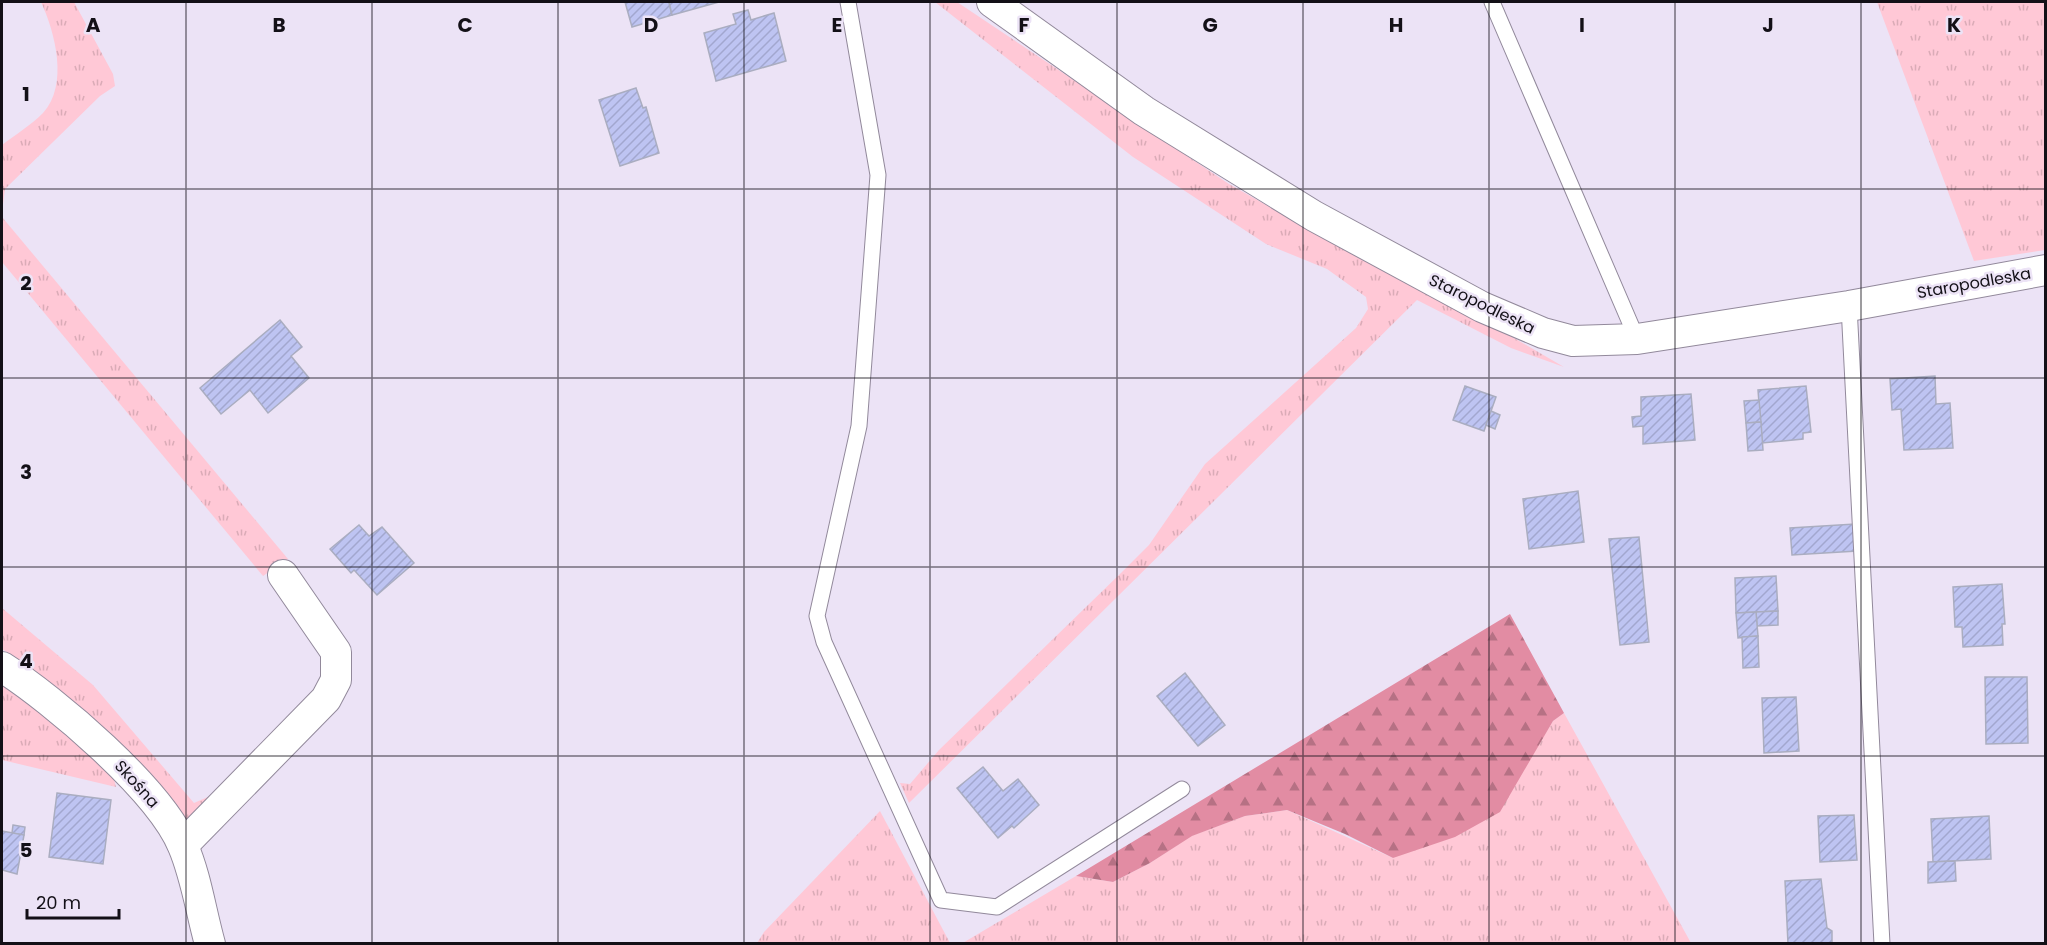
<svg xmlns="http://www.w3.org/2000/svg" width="2047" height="945" viewBox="0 0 2047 945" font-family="Poppins,sans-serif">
<defs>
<pattern id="grass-tufts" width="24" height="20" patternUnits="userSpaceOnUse" patternTransform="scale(1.5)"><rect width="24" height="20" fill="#ffc8d6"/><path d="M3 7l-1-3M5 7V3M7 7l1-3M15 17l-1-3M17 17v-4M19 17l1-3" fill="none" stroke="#daabb7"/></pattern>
<pattern id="forest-firs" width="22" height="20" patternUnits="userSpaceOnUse" patternTransform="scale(1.5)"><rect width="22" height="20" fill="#e28ca3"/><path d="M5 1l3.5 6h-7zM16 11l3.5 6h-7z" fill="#b67184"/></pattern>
<pattern id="building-hatch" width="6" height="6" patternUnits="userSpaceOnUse" patternTransform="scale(1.5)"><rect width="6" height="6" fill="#bec4f2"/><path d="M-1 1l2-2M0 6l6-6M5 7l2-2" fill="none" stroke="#a2a7cf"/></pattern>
</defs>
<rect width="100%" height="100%" fill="#ece3f6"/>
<g fill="url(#grass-tufts)">
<path d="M 41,2 L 74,2 L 113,74 L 115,86 L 100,96 L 5,189 L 2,212 L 2,145 C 15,135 31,125 43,113 C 69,85 55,32 41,2 Z"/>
<path d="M 935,2 L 957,2 L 1229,184 L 1383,271 L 1476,316 L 1564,367 L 1511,348 L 1417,300 L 909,803 L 900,783 L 910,784 L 939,750 L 1122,572 L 1149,545 L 1205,464 L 1356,328 L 1368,309 L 1366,297 L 1327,269 L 1266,244 L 1133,157 Z"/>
<path d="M 1877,2 L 2045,2 L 2045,250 L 1974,261 Z"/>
<path d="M 2,217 L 288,559 L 263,576 L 2,262 Z"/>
<path d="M 2,608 L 93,685 L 194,803 L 210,796 L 184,822 C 128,760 73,693 2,649 Z"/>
<path d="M 2,682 L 25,697 L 112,772 L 116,787 L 2,760 Z"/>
<path d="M 1564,713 L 1691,943 L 961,944 L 1076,876 L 1113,882 L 1150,863 L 1191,836 L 1245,816 L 1287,810 L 1393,858 L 1529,760 L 1553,721 Z"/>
<path d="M 880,811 L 950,943 L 757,943 L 764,932 Z"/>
</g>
<path fill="url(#forest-firs)" d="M 1510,614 L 1564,713 L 1553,721 L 1500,812 L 1455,837 L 1393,858 L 1345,834 L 1287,810 L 1245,816 L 1192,836 L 1150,863 L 1113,882 L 1076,876 Z"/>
<g fill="url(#building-hatch)" stroke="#aaadc0" stroke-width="1.5">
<path d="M 625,2 L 669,2 L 672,15 L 632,27 Z"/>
<path d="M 669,2 L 719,2 L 672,15 Z"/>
<path d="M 748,10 L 751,20 L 774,13 L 786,61 L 716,81 L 704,33 L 736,24 L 733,14 Z"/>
<path d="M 636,88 L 643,108 L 646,107 L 659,153 L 620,166 L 599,100 Z"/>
<path d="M 280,320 L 302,347 L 291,356 L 309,378 L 268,413 L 250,390 L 221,414 L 200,388 Z"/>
<path d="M 1935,376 L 1936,404 L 1950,403 L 1953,448 L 1904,450 L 1901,409 L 1892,410 L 1890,379 Z"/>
<path d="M 1465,386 L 1496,397 L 1484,431 L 1453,420 Z"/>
<path d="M 1806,386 L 1811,432 L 1803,433 L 1803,439 L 1762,443 L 1758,390 Z"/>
<path d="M 1691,394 L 1695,440 L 1643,444 L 1643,426 L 1633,427 L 1632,417 L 1641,416 L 1641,397 Z"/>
<path d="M 1759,400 L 1761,422 L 1746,423 L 1744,401 Z"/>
<path d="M 1491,411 L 1500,415 L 1495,429 L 1486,425 Z"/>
<path d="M 1761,422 L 1763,450 L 1748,451 L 1746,423 Z"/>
<path d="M 1578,491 L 1584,542 L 1529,549 L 1523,499 Z"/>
<path d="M 1855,524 L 1857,551 L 1792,555 L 1790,528 Z"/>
<path d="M 359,525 L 369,536 L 382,527 L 414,563 L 377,595 L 354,570 L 351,573 L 330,549 Z"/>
<path d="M 1639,537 L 1649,642 L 1620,645 L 1609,539 Z"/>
<path d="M 1776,576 L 1778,611 L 1736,613 L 1735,578 Z"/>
<path d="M 2002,584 L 2005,624 L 2002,624 L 2003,645 L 1963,647 L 1962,627 L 1955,627 L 1953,587 Z"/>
<path d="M 1778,611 L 1778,625 L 1757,626 L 1756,612 Z"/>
<path d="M 1756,612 L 1758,636 L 1738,638 L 1736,613 Z"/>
<path d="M 1758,636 L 1759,667 L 1743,668 L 1742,637 Z"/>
<path d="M 1185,673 L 1225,725 L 1198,746 L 1157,696 Z"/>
<path d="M 1985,677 L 2027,677 L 2028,743 L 1986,744 Z"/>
<path d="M 1796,697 L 1799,751 L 1764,753 L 1762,698 Z"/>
<path d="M 983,767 L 1003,791 L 1018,779 L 1039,805 L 1014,828 L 1012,826 L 998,838 L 957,788 Z"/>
<path d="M 57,793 L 111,800 L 103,864 L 49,857 Z"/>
<path d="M 1854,815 L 1857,860 L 1820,862 L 1818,816 Z"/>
<path d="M 1989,816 L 1991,859 L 1933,862 L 1931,819 Z"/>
<path d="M 13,825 L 25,827 L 24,835 L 12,833 Z"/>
<path d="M 2,831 L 24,835 L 17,874 L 2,870 Z"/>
<path d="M 1955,861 L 1956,881 L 1928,883 L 1928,862 Z"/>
<path d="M 1821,879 L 1827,928 L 1832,931 L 1832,944 L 1788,944 L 1785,881 Z"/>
</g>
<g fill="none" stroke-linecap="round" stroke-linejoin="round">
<g stroke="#92899b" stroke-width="17">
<g id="lane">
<path d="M 848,2 L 878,175 L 859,426 L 817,616 L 824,642 L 941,900 L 997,907 L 1182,789"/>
<path d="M 1492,2 L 1637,339"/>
<path d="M 1849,306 L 1882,944"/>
</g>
</g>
<g stroke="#92899b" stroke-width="32">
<g id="street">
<path d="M 992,2 L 1144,111 L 1314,216 L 1482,307 L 1543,333 L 1573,341 L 1637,339 L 1849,306 L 2046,270"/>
<path d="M 2,667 C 54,700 160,790 183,846 C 196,876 201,912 210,944"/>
<path d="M 183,845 L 326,699 L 336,680 L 336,652 L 283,575"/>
</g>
</g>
<use href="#lane" stroke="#fff" stroke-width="15"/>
<use href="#street" stroke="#fff" stroke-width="30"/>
</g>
<path fill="none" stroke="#131017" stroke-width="1.5" stroke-opacity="0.55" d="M 186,2 L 186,944M 372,2 L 372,944M 558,2 L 558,944M 744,2 L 744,944M 930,2 L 930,944M 1117,2 L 1117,944M 1303,2 L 1303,944M 1489,2 L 1489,944M 1675,2 L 1675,944M 1861,2 L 1861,944M 2,189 L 2046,189M 2,378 L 2046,378M 2,567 L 2046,567M 2,756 L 2046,756"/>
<g text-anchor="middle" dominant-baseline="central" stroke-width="5" stroke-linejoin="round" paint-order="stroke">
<g font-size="16" fill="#131017" stroke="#ece3f6">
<text transform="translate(1974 283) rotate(-10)">Staropodleska</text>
<text transform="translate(1482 304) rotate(26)">Staropodleska</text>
<text transform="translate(137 784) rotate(48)">Skośna</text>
</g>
</g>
<g font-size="20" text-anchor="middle" font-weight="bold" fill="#131017" stroke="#ece3f6" stroke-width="5" stroke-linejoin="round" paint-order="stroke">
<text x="93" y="32">A</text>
<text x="279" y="32">B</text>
<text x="465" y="32">C</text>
<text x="651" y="32">D</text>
<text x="837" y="32">E</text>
<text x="1024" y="32">F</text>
<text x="1210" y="32">G</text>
<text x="1396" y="32">H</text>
<text x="1582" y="32">I</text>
<text x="1768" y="32">J</text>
<text x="1954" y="32">K</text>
<text x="26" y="101">1</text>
<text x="26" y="290">2</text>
<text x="26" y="479">3</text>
<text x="26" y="668">4</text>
<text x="26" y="857">5</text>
</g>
<rect width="2047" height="945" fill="none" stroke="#131017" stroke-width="6"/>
<path d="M27 909v9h92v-9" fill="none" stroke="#131017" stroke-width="3"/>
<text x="36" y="909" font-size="18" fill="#131017" stroke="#ece3f6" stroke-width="4.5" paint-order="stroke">20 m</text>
</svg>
